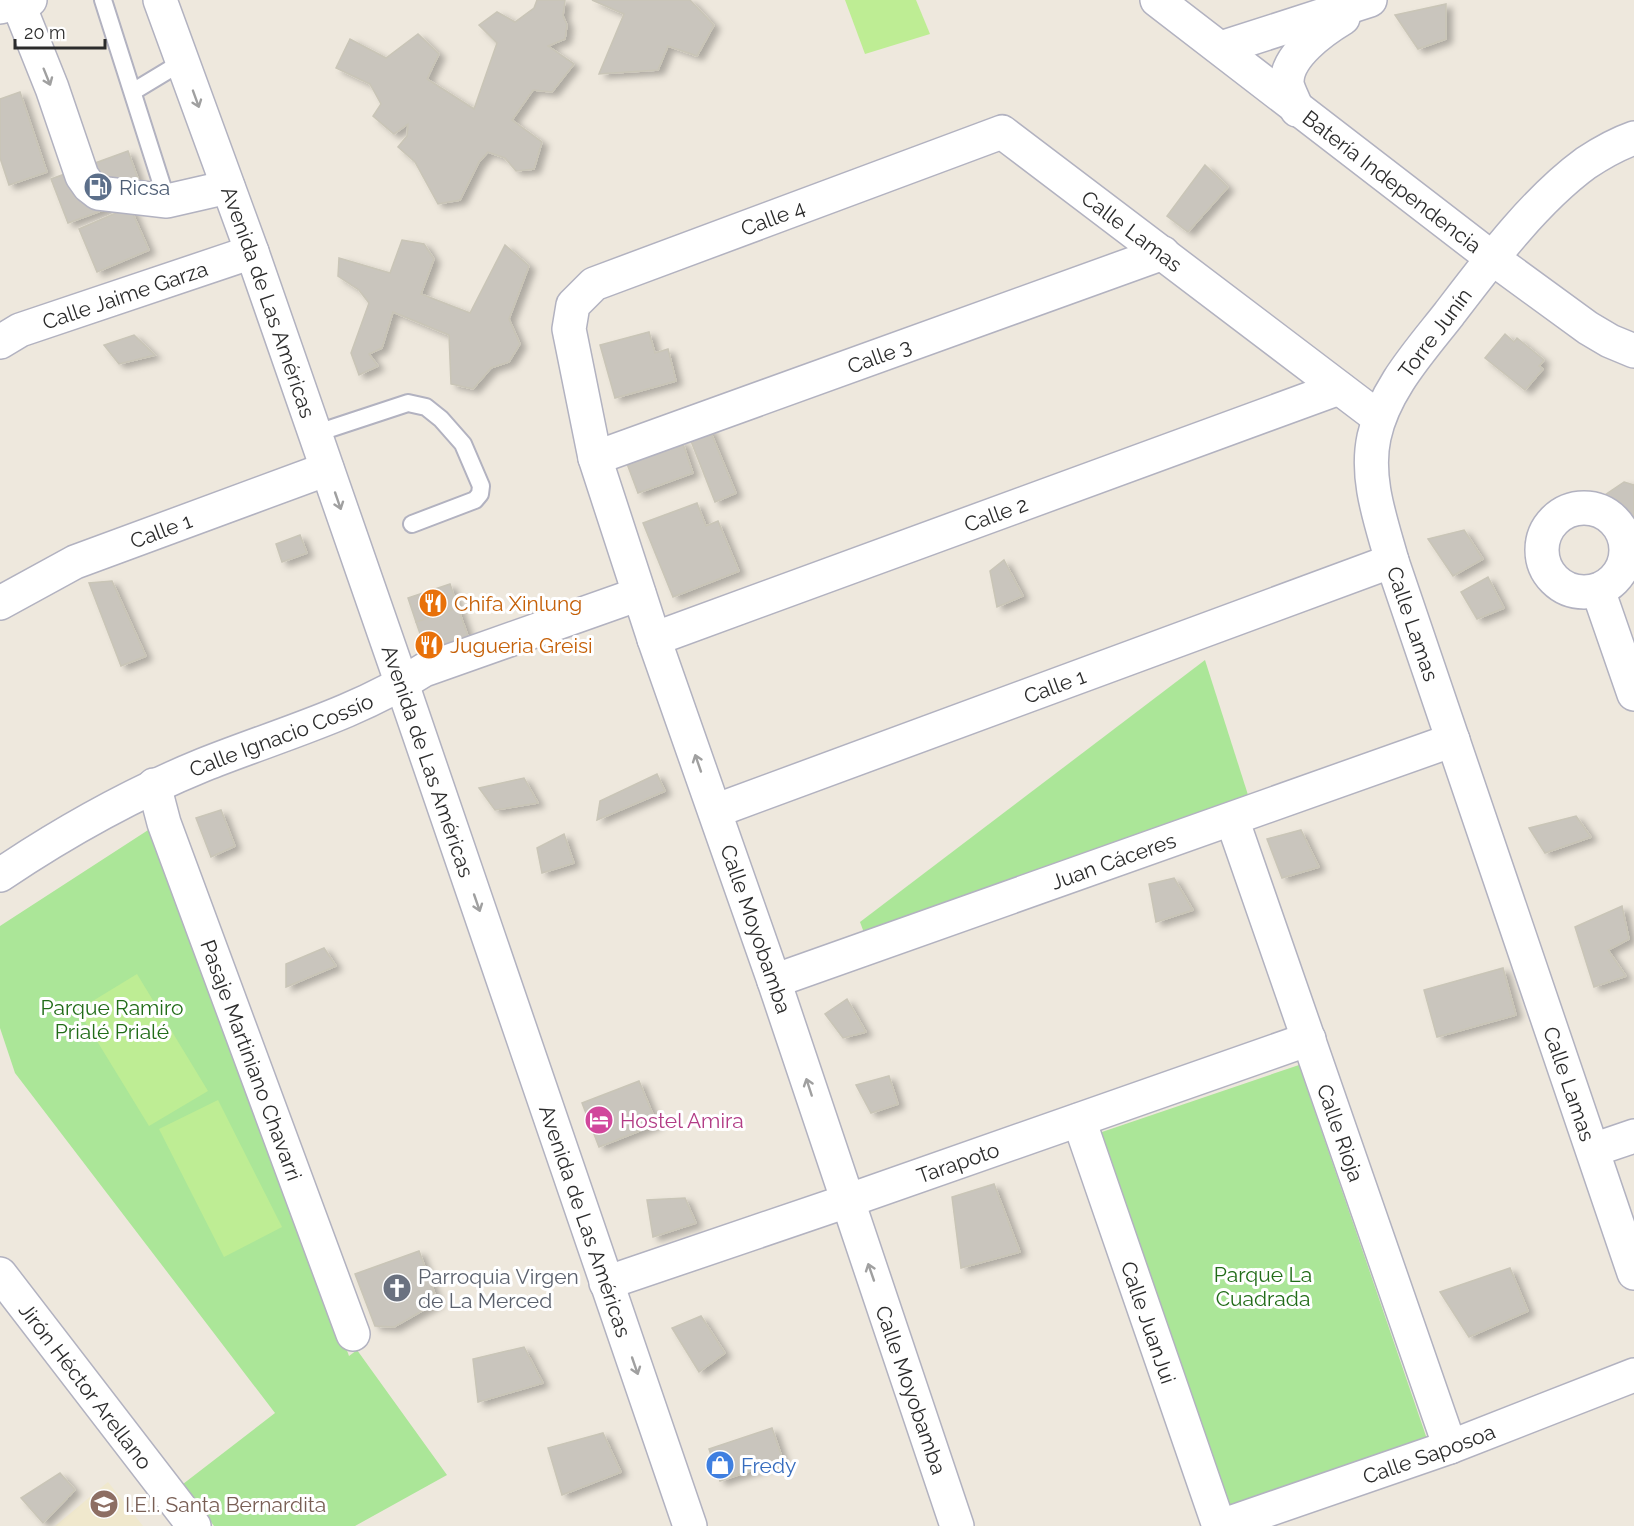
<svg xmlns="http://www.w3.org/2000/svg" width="1634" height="1526" viewBox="0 0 1634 1526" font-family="Raleway,sans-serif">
<defs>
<filter id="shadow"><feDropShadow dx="6" dy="4" stdDeviation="3" flood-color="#0004"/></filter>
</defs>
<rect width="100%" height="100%" fill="#eee8dd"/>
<path fill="#f0e8cd" d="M 108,1482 L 143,1526 L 55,1526 Z"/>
<g fill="#abe698">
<path d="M 1205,660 L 1249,798 L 866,938 L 860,922 Z"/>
<path d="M 159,823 L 349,1356 L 357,1350 L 447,1475 L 355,1526 L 214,1526 L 183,1484 L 275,1413 L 15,1073 L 0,1028 L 0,926 Z"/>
<path d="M 1299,1065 L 1427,1439 L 1228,1507 L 1099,1133 Z"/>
</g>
<g fill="#beed94">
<path d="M 845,0 L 916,0 L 930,34 L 865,54 Z"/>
<path d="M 137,974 L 208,1091 L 149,1126 L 78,1010 Z"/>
<path d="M 218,1100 L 282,1227 L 224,1257 L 159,1129 Z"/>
</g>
<g fill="#c9c5bd" stroke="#c9c5b7" stroke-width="1.5" filter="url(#shadow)">
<path d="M 537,0 L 565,0 L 563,16 L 567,25 L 565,39 L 548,46 L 574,64 L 552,92 L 533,90 L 512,120 L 542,142 L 534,169 L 516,171 L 505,158 L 488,152 L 479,162 L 460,200 L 438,204 L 415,162 L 398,147 L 407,136 L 408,124 L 394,134 L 373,116 L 381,104 L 370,84 L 336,68 L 350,39 L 386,58 L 418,34 L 439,54 L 427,79 L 474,109 L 497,43 L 479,25 L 497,12 L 515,22 L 534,8 Z"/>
<path d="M 592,0 L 690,0 L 714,25 L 697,56 L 668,46 L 658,70 L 599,74 L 624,14 Z"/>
<path d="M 1446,4 L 1446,39 L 1418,49 L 1395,15 Z"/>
<path d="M 20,92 L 47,172 L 9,185 L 0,158 L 0,99 Z"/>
<path d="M 128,151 L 144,195 L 68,223 L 51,179 Z"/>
<path d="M 1205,165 L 1228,187 L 1188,232 L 1167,216 Z"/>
<path d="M 130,207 L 149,250 L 97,272 L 79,229 Z"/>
<path d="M 402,240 L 424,244 L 434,259 L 421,294 L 470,313 L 505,245 L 529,266 L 509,319 L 520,344 L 509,362 L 491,368 L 473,389 L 451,384 L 449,335 L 393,312 L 382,348 L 369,354 L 378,366 L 359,375 L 351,353 L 369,303 L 359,290 L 338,276 L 339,258 L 390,273 Z"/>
<path d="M 649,332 L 655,353 L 668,349 L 676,381 L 615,398 L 600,345 Z"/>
<path d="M 1505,334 L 1514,342 L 1517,338 L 1544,360 L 1539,366 L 1543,369 L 1525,390 L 1485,358 Z"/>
<path d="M 134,335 L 155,355 L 119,364 L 104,345 Z"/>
<path d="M 709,428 L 736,493 L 715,502 L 689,436 Z"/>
<path d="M 682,441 L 693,473 L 638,493 L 626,461 Z"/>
<path d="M 1624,482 L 1634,485 L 1634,530 L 1605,495 Z"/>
<path d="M 697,503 L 706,526 L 718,521 L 739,571 L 673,597 L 643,523 Z"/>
<path d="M 1464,530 L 1483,559 L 1453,576 L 1428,539 Z"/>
<path d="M 300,535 L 307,553 L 282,562 L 276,544 Z"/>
<path d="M 1004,560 L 1023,596 L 997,607 L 990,571 Z"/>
<path d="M 1488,577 L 1504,608 L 1477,619 L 1461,592 Z"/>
<path d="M 112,581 L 146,656 L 121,666 L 89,583 Z"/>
<path d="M 450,584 L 458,608 L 416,622 L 408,598 Z"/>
<path d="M 458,608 L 468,636 L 426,651 L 416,622 Z"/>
<path d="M 657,774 L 665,791 L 597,820 L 600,801 Z"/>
<path d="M 524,778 L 538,803 L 495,810 L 479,788 Z"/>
<path d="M 221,810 L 235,846 L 211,857 L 196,818 Z"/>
<path d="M 1576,816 L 1591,837 L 1545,853 L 1529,828 Z"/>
<path d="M 1301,830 L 1319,867 L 1282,878 L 1267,839 Z"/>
<path d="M 564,834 L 574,863 L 542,873 L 537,848 Z"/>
<path d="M 1174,878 L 1193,910 L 1156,922 L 1149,884 Z"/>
<path d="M 1622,906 L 1629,939 L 1608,950 L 1626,976 L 1594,987 L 1575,927 Z"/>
<path d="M 324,948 L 336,966 L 286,987 L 286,964 Z"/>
<path d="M 1503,968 L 1516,1015 L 1437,1037 L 1424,990 Z"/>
<path d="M 847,999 L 866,1032 L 843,1038 L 825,1014 Z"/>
<path d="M 889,1076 L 898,1104 L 871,1113 L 856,1085 Z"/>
<path d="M 639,1081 L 657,1124 L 599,1147 L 582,1103 Z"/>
<path d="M 994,1184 L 1020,1252 L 961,1268 L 952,1197 Z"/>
<path d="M 685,1198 L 696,1223 L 653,1237 L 647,1200 Z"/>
<path d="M 419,1251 L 438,1302 L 394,1327 L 375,1326 L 355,1274 Z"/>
<path d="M 1510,1268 L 1528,1311 L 1469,1337 L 1440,1292 Z"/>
<path d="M 701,1316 L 725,1353 L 699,1372 L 672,1328 Z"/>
<path d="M 524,1347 L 543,1383 L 478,1402 L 473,1359 Z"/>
<path d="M 772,1428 L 783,1460 L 720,1481 L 709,1449 Z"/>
<path d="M 603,1433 L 621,1472 L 562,1495 L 548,1448 Z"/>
<path d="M 60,1473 L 75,1490 L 43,1523 L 21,1498 Z"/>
</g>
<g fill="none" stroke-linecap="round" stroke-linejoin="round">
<g stroke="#b2b2c0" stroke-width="20">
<g id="service">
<path d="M 103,0 L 167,201"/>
<path d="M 134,91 L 182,62"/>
<path d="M 314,434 L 408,403 L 426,407 L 441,419 L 463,444 L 481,486 L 480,494 L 475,500 L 412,524"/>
</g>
</g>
<g stroke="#b2b2c0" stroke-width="36">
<g id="minor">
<path id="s1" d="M 1157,0 L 1492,258 L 1588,328 L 1610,341 L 1634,351"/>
<path d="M 18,3 L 52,88 L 82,176 L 89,186 L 98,193 L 167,201 L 228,187"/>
<path d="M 1221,48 L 1370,0"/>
<path d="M 1297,110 C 1295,102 1288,91 1287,83 C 1286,56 1323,30 1343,18"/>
<path id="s2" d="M 1634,138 C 1617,144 1601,153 1586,163 C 1534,201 1488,263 1449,314 C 1420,351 1384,390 1374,437 C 1365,479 1381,521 1392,561 L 1634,1273"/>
<path id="s3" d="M 0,342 L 20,330 L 252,252"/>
<path id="s4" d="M 595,458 L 1163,253"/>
<circle cx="1584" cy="550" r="42"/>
<path d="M 1598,590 L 1634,694"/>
<path id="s5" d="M 0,603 L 75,562 L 327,469"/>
<path id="s6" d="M 654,639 L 1339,388"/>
<path id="s7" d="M 154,785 L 164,823 L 353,1334"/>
<path id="s8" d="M 715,811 L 1392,561"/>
<path id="s9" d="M 1232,819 L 1450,1447"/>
<path id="s10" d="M 0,875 C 64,832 132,794 203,765 C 278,735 356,714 424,670 L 639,594"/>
<path id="s11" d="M 774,981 L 1453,740"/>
<path id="s12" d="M 1079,1120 L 1219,1526"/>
<path d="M 1593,1150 L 1634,1136"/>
<path id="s13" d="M 0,1274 L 194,1526"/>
<path id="s14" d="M 606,1283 L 847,1201 L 1309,1039"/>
<path id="s15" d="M 957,1526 L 774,981 L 654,639 L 595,458 L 569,329 L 573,305 L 594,284 L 1002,132 L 1379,418"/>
<path id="s16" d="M 1221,1526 L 1450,1447 L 1634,1375"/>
</g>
</g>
<g stroke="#b2b2c0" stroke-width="36">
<g id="tertiary">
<path id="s17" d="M 160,0 L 252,252 L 402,684 L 690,1526"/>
</g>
</g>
<g stroke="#b2b2c0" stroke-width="36">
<path id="secondary" d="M 0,7 L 30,0"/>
</g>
<use href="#service" stroke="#fff" stroke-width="16"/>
<use href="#minor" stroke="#fff" stroke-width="33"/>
<use href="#tertiary" stroke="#fff" stroke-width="33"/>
<use href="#secondary" stroke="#fff" stroke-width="33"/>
</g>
<defs><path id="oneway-shaft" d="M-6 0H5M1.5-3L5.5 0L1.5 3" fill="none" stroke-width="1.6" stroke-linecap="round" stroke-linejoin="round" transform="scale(1.5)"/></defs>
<g stroke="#a0a0a0">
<use href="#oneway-shaft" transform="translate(47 77) rotate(68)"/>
<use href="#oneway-shaft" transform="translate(196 99) rotate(70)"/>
<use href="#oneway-shaft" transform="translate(338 501) rotate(71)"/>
<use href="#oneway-shaft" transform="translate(698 763) rotate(-109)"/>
<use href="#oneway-shaft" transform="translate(477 903) rotate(71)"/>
<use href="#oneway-shaft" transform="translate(809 1087) rotate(-108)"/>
<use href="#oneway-shaft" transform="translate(871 1272) rotate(-109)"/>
<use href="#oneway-shaft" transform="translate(635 1366) rotate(71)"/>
</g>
<defs>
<g id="fuel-disc" transform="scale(1.5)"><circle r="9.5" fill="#5c6f8a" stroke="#fff"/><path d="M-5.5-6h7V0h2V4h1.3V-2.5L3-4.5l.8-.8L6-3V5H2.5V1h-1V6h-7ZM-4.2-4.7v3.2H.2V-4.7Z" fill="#fff"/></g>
<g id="restaurant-disc" transform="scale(1.5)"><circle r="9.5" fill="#e8710a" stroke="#fff"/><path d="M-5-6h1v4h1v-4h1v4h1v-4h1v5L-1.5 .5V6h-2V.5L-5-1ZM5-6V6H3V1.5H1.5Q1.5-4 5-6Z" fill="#fff"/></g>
<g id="hotel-disc" transform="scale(1.5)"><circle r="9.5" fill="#d1479c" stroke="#fff"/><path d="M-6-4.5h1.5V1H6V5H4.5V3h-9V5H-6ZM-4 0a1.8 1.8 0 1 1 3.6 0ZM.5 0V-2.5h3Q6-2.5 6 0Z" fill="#fff"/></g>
<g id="church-disc" transform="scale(1.5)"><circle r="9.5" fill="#6b7280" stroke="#fff"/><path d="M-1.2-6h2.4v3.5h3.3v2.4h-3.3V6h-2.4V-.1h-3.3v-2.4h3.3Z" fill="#fff"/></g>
<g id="shop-disc" transform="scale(1.5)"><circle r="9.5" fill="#3f7fe0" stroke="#fff"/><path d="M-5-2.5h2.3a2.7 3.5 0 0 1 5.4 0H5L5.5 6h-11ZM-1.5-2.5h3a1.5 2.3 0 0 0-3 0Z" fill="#fff"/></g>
<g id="school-disc" transform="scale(1.5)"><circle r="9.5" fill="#8d6e63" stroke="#fff"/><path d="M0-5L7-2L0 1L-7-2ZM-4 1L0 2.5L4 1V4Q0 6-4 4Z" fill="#fff"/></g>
</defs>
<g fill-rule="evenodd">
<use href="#fuel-disc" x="98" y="187"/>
<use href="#restaurant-disc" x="433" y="603"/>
<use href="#restaurant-disc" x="429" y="645"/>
<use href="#hotel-disc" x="599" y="1120"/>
<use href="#church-disc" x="397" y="1288"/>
<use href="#shop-disc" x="720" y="1465"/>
<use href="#school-disc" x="104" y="1504"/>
</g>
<g text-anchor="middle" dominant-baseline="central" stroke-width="6" stroke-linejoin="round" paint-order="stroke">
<g font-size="21" fill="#2c2c2c" stroke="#fff">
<text stroke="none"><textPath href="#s1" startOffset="297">Batería Independencia</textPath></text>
<text stroke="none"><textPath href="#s15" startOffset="1504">Calle 4</textPath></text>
<text stroke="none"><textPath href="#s15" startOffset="1912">Calle Lamas</textPath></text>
<text stroke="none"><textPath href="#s3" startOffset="134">Calle Jaime Garza</textPath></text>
<text stroke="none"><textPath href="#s17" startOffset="321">Avenida de Las Américas</textPath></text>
<text transform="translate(1435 333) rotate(-53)">Torre Junín</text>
<text stroke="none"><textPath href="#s4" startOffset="302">Calle 3</textPath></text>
<text stroke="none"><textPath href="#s6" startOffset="364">Calle 2</textPath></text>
<text stroke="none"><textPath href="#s5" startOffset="177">Calle 1</textPath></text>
<text stroke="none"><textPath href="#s2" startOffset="597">Calle Lamas</textPath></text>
<text stroke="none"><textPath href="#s8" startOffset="362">Calle 1</textPath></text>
<text stroke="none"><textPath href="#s10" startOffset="315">Calle Ignacio Cossío</textPath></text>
<text stroke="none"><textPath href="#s17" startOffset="807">Avenida de Las Américas</textPath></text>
<text stroke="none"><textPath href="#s11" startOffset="360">Juan Cáceres</textPath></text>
<text transform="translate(756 929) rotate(71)">Calle Moyobamba</text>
<text stroke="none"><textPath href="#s7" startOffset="292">Pasaje Martiniano Chavarri</textPath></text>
<text stroke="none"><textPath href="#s2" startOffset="1083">Calle Lamas</textPath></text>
<text stroke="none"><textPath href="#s9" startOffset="332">Calle Rioja</textPath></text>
<text stroke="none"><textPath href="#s14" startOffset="372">Tarapoto</textPath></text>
<text stroke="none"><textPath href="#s17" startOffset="1293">Avenida de Las Américas</textPath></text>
<text stroke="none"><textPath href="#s12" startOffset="214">Calle JuanJui</textPath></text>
<text stroke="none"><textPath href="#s13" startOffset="141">Jirón Héctor Arellano</textPath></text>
<text transform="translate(911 1390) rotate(71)">Calle Moyobamba</text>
<text stroke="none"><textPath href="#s16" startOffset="220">Calle Saposoa</textPath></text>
</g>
<g font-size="21" fill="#4e5e75" stroke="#fff" text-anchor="start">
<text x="119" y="187">Ricsa</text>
</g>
<g font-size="21" fill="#c56008" stroke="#fff" text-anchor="start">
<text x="454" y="603">Chifa Xinlung</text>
<text x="450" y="645">Jugueria Greisi</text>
</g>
<g font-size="21" fill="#216c18" stroke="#fff">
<text x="112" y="1007">Parque Ramiro<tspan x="112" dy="24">Prialé Prialé</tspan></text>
<text x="1263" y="1274">Parque La<tspan x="1263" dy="24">Cuadrada</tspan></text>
</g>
<g font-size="21" fill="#b23c85" stroke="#fff" text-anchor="start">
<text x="620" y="1120">Hostel Amira</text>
</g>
<g font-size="21" fill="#5b616d" stroke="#fff" text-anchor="start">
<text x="418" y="1276">Parroquia Virgen<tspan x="418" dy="24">de La Merced</tspan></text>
</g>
<g font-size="21" fill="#366cbe" stroke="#fff" text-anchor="start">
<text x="741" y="1465">Fredy</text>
</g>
<g font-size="21" fill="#785e54" stroke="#fff" text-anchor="start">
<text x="125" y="1504">I.E.I. Santa Bernardita</text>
</g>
</g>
<path d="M15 39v9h90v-9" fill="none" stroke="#2c2c2c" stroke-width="3"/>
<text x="24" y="39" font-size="18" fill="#2c2c2c" stroke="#ffffff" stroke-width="4.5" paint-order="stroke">20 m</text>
</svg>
